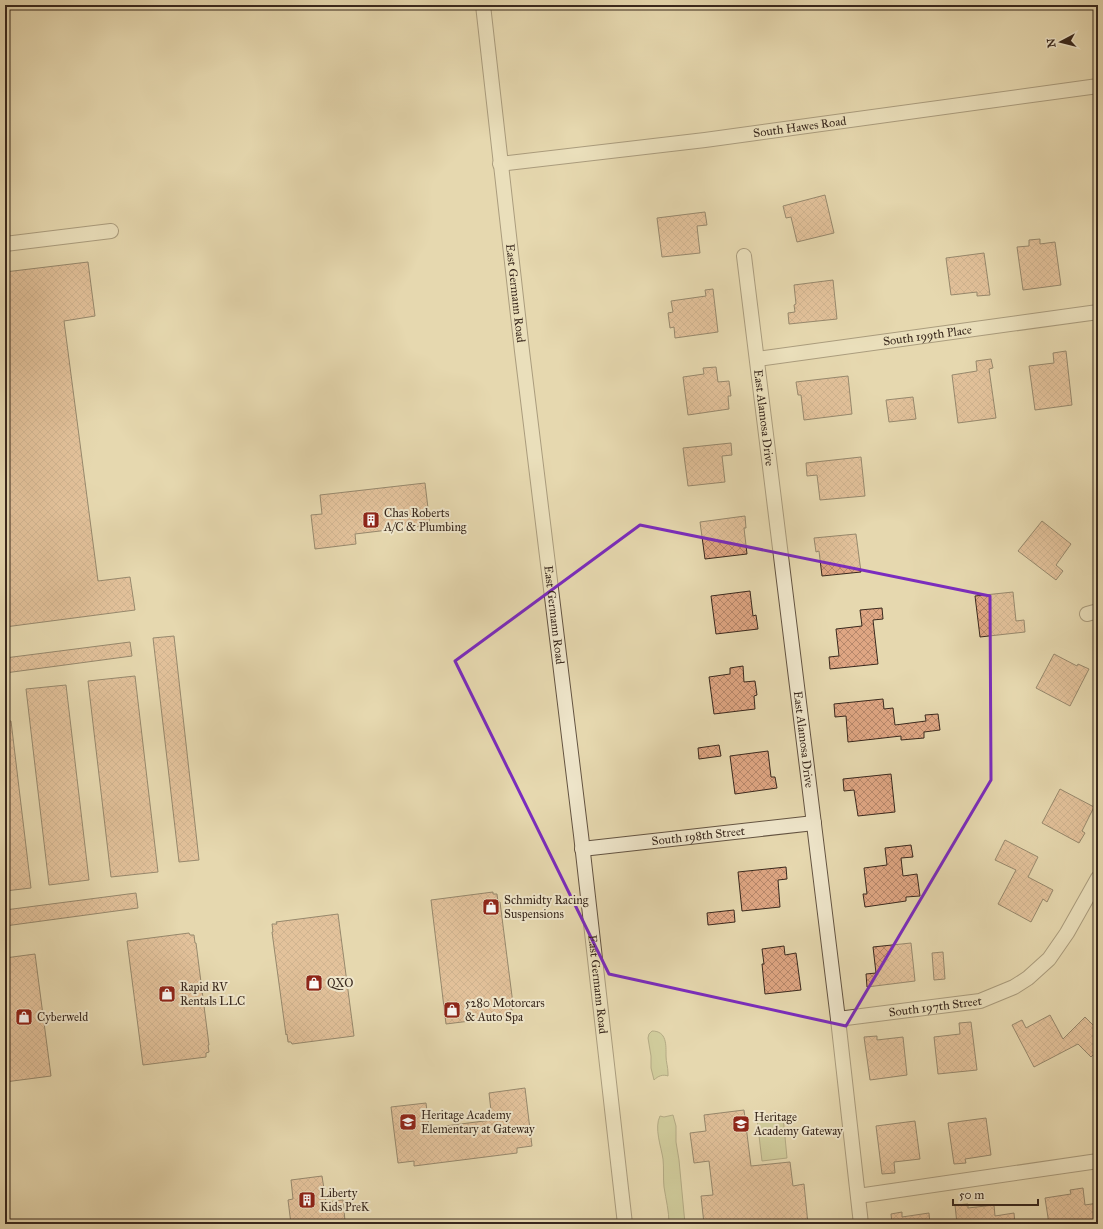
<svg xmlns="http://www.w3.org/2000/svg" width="1103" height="1229" viewBox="0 0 1103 1229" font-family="'IM FELL Great Primer',serif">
<defs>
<pattern id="building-cross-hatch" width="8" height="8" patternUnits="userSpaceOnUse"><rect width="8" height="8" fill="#dfa683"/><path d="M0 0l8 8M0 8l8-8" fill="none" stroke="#b6876b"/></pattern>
</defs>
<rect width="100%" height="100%" fill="#e6d8af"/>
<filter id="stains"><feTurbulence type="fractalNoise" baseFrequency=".005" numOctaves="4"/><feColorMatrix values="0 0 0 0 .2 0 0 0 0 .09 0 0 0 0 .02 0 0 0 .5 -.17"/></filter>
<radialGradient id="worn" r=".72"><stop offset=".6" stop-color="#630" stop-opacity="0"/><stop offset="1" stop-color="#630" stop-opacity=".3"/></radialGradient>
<g fill="#b8be88" stroke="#787352">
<path d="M 652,1031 C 667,1031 666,1045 666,1056 C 666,1062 668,1067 668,1073 L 668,1076 C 663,1074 658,1076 654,1080 L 651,1068 L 651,1056 L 648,1038 L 649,1034 Z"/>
<path d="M 673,1115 L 676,1126 L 676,1142 L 679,1160 L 685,1224 L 669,1224 C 669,1211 666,1200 664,1187 C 663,1178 664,1168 663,1159 C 661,1146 654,1128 660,1116 L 664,1117 Z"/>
<path d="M 783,1116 L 787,1158 L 762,1161 L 757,1119 Z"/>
</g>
<g fill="url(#building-cross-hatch)" stroke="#39281d">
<path d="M 825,195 L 834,233 L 797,242 L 791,217 L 786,218 L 783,206 Z"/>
<path d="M 705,212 L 707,225 L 697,226 L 700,253 L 662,257 L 657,218 Z"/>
<path d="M 1040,239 L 1040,244 L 1055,242 L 1061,285 L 1023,290 L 1017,247 L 1029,246 L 1029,240 Z"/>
<path d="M 984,253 L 990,295 L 977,296 L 977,292 L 951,295 L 946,258 Z"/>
<path d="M 88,262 L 95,316 L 64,321 L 98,581 L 130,577 L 135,610 L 5,627 L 5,272 Z"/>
<path d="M 833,280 L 837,319 L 789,324 L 788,313 L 795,312 L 794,305 L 796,304 L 794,285 Z"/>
<path d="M 713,289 L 718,332 L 675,338 L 674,327 L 670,328 L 668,313 L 673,312 L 671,301 L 706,296 L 705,290 Z"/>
<path d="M 1066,351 L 1072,405 L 1035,410 L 1029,366 L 1054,363 L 1053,353 Z"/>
<path d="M 991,359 L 993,368 L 989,369 L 996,418 L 958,423 L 952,375 L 977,371 L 976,361 Z"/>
<path d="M 716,367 L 718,382 L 729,381 L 731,396 L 728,396 L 729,409 L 688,415 L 683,377 L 704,374 L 703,368 Z"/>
<path d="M 848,376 L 852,414 L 804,420 L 801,395 L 798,395 L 796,382 Z"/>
<path d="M 913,397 L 916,419 L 889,422 L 886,400 Z"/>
<path d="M 731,443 L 732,455 L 722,456 L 725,482 L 688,486 L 683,448 Z"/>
<path d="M 861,457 L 865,496 L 820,500 L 817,475 L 807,476 L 806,463 Z"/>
<path d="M 425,483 L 430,525 L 355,534 L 356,544 L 315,549 L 311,515 L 322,514 L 320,495 Z"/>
<path d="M 745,516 L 746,528 L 744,528 L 747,554 L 705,559 L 700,522 Z"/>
<path d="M 1042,521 L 1071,544 L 1056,565 L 1063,571 L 1056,580 L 1018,551 Z"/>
<path d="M 856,534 L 861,572 L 822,576 L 819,551 L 816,552 L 814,538 Z"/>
<path d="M 750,591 L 753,616 L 756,615 L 758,629 L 716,634 L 711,596 Z"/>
<path d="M 1013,592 L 1016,621 L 1024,620 L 1025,632 L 980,637 L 975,596 Z"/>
<path d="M 882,608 L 883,619 L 873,620 L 878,664 L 830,669 L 829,657 L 839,656 L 836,629 L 862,626 L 860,610 Z"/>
<path d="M 174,636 L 199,860 L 179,862 L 153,638 Z"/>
<path d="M 130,642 L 132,656 L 5,673 L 5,658 Z"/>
<path d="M 1054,654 L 1077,666 L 1078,664 L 1089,669 L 1070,706 L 1036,688 Z"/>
<path d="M 743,666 L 744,682 L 755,681 L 757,695 L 754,696 L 755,709 L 714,714 L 709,677 L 730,674 L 730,668 Z"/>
<path d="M 135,676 L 158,872 L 111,877 L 88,681 Z"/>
<path d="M 66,685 L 89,880 L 49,885 L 26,689 Z"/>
<path d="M 883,699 L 884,709 L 893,708 L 895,725 L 926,721 L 925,715 L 938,714 L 940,730 L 924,732 L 924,738 L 901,740 L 901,736 L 848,742 L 846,716 L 835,717 L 834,704 Z"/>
<path d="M 5,721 L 11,721 L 31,888 L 5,891 Z"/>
<path d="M 719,745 L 721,756 L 699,759 L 698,748 Z"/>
<path d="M 768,751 L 771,777 L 775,777 L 777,788 L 735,794 L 730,756 Z"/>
<path d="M 891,774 L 895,812 L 858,816 L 854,790 L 844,791 L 843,779 Z"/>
<path d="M 1060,789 L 1094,807 L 1082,831 L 1085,833 L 1079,843 L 1042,823 Z"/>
<path d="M 1005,840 L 1038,857 L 1028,877 L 1053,890 L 1047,902 L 1043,899 L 1031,922 L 998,904 L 1016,870 L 995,860 Z"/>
<path d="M 911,845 L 913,857 L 901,858 L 903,876 L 917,874 L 920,896 L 906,897 L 906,901 L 865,907 L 863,894 L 867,894 L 864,868 L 887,865 L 885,848 Z"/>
<path d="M 786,867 L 787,879 L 778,880 L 780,907 L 742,911 L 738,872 Z"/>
<path d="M 493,892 L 493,894 L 497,894 L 498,902 L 500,902 L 513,1004 L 511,1004 L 512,1011 L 509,1012 L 510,1016 L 446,1024 L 431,900 Z"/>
<path d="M 136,893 L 138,908 L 5,926 L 5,910 Z"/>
<path d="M 734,910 L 735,922 L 708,925 L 707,913 Z"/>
<path d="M 338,914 L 354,1036 L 292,1044 L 291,1042 L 288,1042 L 287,1034 L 286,1035 L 272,932 L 273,932 L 272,924 L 277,924 L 276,922 Z"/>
<path d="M 189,933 L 190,935 L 194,935 L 195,943 L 196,943 L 209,1045 L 208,1045 L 209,1052 L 206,1053 L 206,1057 L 143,1065 L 127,941 Z"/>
<path d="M 911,943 L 915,981 L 867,987 L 866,974 L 876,973 L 873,947 Z"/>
<path d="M 784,946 L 785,955 L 796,953 L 801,990 L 765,994 L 762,964 L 764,964 L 762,949 Z"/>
<path d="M 943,952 L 945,979 L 934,980 L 932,953 Z"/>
<path d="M 35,954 L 51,1076 L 5,1082 L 5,958 Z"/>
<path d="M 1050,1015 L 1063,1039 L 1085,1017 L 1098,1030 L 1098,1050 L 1091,1057 L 1078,1044 L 1034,1067 L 1012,1025 L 1022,1020 L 1026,1028 Z"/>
<path d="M 971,1022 L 977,1070 L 938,1074 L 934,1037 L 960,1034 L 959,1023 Z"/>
<path d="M 877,1036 L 877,1040 L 903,1037 L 907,1075 L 870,1080 L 864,1037 Z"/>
<path d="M 525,1088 L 532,1146 L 517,1148 L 517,1153 L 414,1166 L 414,1161 L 398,1163 L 391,1107 L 426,1103 L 429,1128 L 492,1120 L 489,1093 Z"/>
<path d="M 744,1110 L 751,1166 L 790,1162 L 793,1186 L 804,1184 L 808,1224 L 704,1224 L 701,1196 L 713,1195 L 709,1161 L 694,1163 L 690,1133 L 706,1131 L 704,1115 Z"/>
<path d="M 986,1118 L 991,1155 L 965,1159 L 966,1163 L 954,1164 L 948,1123 Z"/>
<path d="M 915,1121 L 920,1159 L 894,1162 L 895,1173 L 882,1174 L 876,1126 Z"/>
<path d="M 322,1176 L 326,1202 L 343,1200 L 345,1221 L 329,1223 L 329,1224 L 291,1224 L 288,1200 L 293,1199 L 291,1180 Z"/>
<path d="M 1083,1188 L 1085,1205 L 1098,1203 L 1098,1224 L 1049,1224 L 1045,1198 L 1071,1194 L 1070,1190 Z"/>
<path d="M 968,1204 L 968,1208 L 994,1205 L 995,1216 L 1014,1213 L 1015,1224 L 957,1224 L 955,1205 Z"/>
<path d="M 902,1212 L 902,1217 L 929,1213 L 930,1224 L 892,1224 L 891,1214 Z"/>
</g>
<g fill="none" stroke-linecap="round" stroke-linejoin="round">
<g stroke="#645442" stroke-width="16">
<g id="minor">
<path id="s1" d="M 483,5 L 522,351 L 581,835 L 625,1224"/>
<path id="s2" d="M 500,164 L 705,140 L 1098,86"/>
<path d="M 5,244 L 111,231"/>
<path id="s3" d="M 744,256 L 838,1019 L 861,1224"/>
<path id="s4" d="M 757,359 L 1098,312"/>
<path d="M 1087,614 L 1098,611"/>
<path id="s5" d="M 582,849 L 814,823"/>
<path id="s6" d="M 838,1019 L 980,1001 L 1014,987 L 1028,978 L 1049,959 L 1067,933 L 1098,878"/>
<path d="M 858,1196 L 1098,1161"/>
</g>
</g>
<use href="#minor" stroke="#efe6cb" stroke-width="14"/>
</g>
<path d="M0 0H1103V1229H0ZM 640,525 L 990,596 L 991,780 L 846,1026 L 609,974 L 455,661 Z" fill="#e6d8af" fill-opacity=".55" fill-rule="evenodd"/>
<path fill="none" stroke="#7b2cbf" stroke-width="3" stroke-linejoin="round" d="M 640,525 L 990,596 L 991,780 L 846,1026 L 609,974 L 455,661 Z"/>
<defs>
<g id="building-square" transform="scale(0.9)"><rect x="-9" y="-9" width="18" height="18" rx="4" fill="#8f2418" stroke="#efe6cb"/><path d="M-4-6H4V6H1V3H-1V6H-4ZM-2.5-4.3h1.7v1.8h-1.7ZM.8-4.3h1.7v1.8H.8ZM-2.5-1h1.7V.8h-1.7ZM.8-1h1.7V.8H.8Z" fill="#fff"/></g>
<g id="shop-square" transform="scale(0.9)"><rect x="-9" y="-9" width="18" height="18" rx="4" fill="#8f2418" stroke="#efe6cb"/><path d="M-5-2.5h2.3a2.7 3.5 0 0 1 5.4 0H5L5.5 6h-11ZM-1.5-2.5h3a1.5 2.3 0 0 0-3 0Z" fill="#fff"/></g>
<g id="school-square" transform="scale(0.9)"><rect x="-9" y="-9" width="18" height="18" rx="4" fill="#8f2418" stroke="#efe6cb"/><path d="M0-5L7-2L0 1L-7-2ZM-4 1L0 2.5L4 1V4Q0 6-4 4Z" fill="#fff"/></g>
</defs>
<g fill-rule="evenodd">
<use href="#building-square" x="371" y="520"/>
<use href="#shop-square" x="491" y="907"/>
<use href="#shop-square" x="314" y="983"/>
<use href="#shop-square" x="167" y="994"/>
<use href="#shop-square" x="452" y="1010"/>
<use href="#shop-square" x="24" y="1017"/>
<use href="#school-square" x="408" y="1122"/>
<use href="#school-square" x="741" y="1124"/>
<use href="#building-square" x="307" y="1200"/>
</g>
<g text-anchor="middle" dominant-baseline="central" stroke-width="4" stroke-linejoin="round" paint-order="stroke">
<g font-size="12" fill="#39281d" stroke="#efe6cb">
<text stroke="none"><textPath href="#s2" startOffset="302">South Hawes Road</textPath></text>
<text stroke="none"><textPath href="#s1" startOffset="290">East Germann Road</textPath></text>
<text stroke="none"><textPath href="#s4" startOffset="172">South 199th Place</textPath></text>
<text stroke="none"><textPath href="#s3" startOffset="163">East Alamosa Drive</textPath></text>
<text stroke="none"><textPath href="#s1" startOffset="614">East Germann Road</textPath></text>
<text stroke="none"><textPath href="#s3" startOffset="487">East Alamosa Drive</textPath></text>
<text stroke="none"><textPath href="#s5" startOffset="117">South 198th Street</textPath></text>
<text stroke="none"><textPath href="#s1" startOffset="986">East Germann Road</textPath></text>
<text stroke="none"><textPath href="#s6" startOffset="98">South 197th Street</textPath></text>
</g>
<g font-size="12" fill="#39281d" stroke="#efe6cb" text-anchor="start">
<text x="384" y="513">Chas Roberts<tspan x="384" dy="14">A/C &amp; Plumbing</tspan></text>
<text x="504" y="900">Schmidty Racing<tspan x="504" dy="14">Suspensions</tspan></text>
<text x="327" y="983">QXO</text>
<text x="180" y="987">Rapid RV<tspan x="180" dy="14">Rentals LLC</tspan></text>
<text x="465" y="1003">5280 Motorcars<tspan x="465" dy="14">&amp; Auto Spa</tspan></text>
<text x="37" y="1017">Cyberweld</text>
<text x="421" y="1115">Heritage Academy<tspan x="421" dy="14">Elementary at Gateway</tspan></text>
<text x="754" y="1117">Heritage<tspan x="754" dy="14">Academy Gateway</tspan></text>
<text x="320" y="1193">Liberty<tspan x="320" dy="14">Kids PreK</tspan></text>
</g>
</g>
<rect width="1103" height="1229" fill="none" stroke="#e6d8af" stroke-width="20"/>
<rect x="6" y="6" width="1091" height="1217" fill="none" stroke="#39281d" stroke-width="2"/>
<rect x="10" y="10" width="1083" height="1209" fill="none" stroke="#39281d"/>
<g transform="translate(1061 42) rotate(263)" stroke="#efe6cb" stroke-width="3" paint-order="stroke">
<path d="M0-3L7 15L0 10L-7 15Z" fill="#39281d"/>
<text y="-6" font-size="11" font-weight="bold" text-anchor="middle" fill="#39281d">N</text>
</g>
<path d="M953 1199v6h85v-6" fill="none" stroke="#39281d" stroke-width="2"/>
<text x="959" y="1199" font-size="12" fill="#39281d" stroke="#efe6cb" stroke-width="3" paint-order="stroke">50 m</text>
<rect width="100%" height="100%" filter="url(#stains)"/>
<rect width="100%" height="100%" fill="url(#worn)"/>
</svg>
